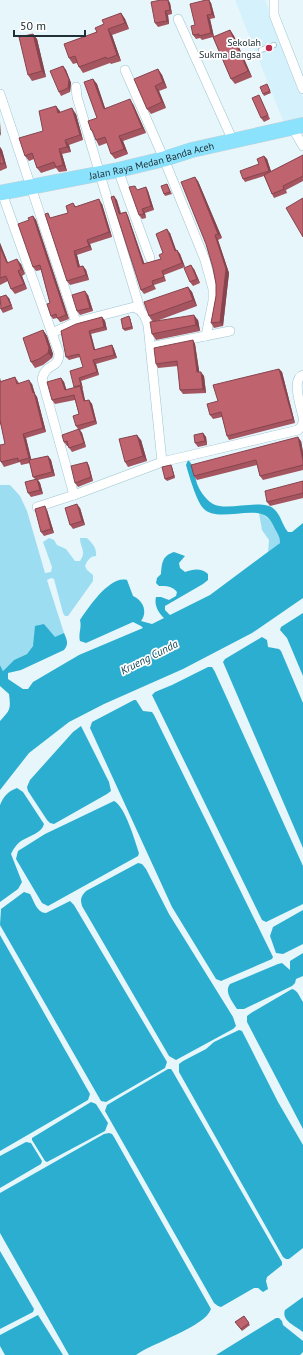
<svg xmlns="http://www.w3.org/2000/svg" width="303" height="1355" viewBox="0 0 303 1355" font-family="'PT Sans',sans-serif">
<rect width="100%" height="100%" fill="#e6f6fb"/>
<path fill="#d5f1fb" d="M 235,0 L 265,0 L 303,97 L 303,117 L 284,123 Z"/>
<g fill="#9cddf2">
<path d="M 0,485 L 10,485 L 20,496 L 27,511 L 45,573 L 51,572 L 52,567 L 43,542 L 49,538 L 54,540 L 57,545 L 66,549 L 75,561 L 80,561 C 87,551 80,548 80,538 L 87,538 C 92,543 97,548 96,556 C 90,556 87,561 85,566 L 87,570 L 93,575 L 93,581 L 68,616 L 65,616 L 63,613 L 54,579 L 51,578 L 47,580 L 64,633 L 55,638 L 44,624 L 33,646 L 27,654 L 14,660 L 3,671 L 0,665 Z"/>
<path d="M 259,513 C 270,517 281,531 280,543 L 268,552 L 269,540 L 262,530 Z"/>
</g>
<g fill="#2baed0">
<path d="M 188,460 C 194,465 194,473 196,480 C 198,489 205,499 213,504 C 228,512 262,498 274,509 C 281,515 282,525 288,532 L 292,532 L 303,523 L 303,598 L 252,633 L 183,669 L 104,704 L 69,722 L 29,753 L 0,790 L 0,721 C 10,710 11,710 9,694 L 0,686 L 0,665 L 3,671 L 14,660 L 27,654 L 33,646 L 35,626 L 44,624 L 55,637 L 64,633 C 67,640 69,644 64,650 L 21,670 L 8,673 L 8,679 L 23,689 L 28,689 L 33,682 L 79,655 L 143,628 L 141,626 L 133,622 L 86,643 L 80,641 C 78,634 82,628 80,620 C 88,608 110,575 127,580 L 133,596 C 143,600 148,612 141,621 L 152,624 L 164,618 C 158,612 154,605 156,597 L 161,597 L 169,600 L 176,596 L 177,592 C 172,586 167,586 159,586 L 156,583 L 157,578 L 161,574 C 162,563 162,556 174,552 L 185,556 L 179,563 L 180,568 L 185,572 C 194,569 201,568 208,574 L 208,580 L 203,584 L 165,606 L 165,610 L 170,615 L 210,595 L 280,543 C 280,537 278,534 275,529 C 273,524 270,519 266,516 C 251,506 216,523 203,508 C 196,500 189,475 186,465 Z"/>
<path d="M 303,613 L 303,676 L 287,638 L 280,630 L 281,627 Z"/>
<path d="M 262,637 L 267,640 L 268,647 L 279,649 L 281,651 L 303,703 L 303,848 L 223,662 L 225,659 Z"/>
<path d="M 208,667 L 212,667 L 215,672 L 303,866 L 303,904 L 266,922 L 262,920 L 152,695 L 155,692 L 172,685 Z"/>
<path d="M 134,700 L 136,700 L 143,711 L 152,712 L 154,715 L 273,957 L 272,959 L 221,981 L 216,979 L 172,907 L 90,728 L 92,722 Z"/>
<path d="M 81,726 L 109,782 L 111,791 L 107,794 L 54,824 L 50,823 L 47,820 L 28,791 L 27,787 L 30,780 L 73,732 Z"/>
<path d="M 17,788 L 23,792 L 44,824 C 42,833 29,836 21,841 C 17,844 13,849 11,854 L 22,882 L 18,889 L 0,902 L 0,805 C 4,796 7,792 17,788 Z"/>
<path d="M 114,801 C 125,806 135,841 139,853 L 138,856 L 48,906 L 42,903 L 16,859 L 18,851 L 45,834 Z"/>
<path d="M 138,863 L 142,864 L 146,869 L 169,914 L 233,1017 L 236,1026 L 233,1029 L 176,1060 L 169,1056 L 82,906 C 80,899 81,896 86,891 Z"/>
<path d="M 24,892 L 30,894 C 34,901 37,913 46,913 L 70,901 L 74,905 L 167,1062 L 165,1068 L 106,1102 L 101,1101 L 0,925 L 1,909 Z"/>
<path d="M 303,910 L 303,944 L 283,954 L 276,953 L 270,936 L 273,927 Z"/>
<path d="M 0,935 L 90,1094 L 88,1100 L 0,1151 Z"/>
<path d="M 303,953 L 303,976 L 296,979 L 295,983 L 292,986 L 244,1009 L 237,1009 C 232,1001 224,992 230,984 L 278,964 L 282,963 L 290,970 L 290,961 Z"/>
<path d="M 292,989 C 298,990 300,998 303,1002 L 303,1129 L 247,1022 L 247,1016 L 251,1013 Z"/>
<path d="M 239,1030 L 242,1031 L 278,1102 L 303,1145 L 303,1248 L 289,1259 L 286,1259 L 283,1257 L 179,1072 L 179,1064 L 183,1061 L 206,1049 L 214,1042 Z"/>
<path d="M 168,1069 L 171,1069 L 173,1072 L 282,1262 L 282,1265 L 267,1277 L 266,1281 L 268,1289 L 263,1292 L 258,1288 L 254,1288 L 221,1307 L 218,1306 L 214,1303 L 105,1111 L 107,1105 Z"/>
<path d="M 91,1102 L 96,1104 L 108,1123 L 105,1131 L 47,1162 L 45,1161 L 32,1140 L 32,1138 Z"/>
<path d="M 109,1133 L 112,1134 L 114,1137 L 211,1309 C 205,1327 152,1343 136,1355 L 69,1355 L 0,1233 L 0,1193 L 104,1134 Z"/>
<path d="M 26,1142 L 31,1143 L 42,1161 L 41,1164 L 0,1188 L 0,1156 Z"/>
<path d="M 0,1251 L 34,1309 L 33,1312 L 0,1329 Z"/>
<path d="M 303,1297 L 303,1332 C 296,1326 281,1321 285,1310 Z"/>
<path d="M 38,1315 L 63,1355 L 5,1355 L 0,1346 L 0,1335 Z"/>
<path d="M 276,1318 L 279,1318 L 282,1321 L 283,1325 L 303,1341 L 303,1352 L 300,1355 L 216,1355 Z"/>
</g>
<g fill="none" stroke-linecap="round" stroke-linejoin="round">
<g stroke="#9ec4d1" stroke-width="6">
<path id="service" d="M 261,50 L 274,45"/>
</g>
<g stroke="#9ec4d1" stroke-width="10">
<g id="minor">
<path d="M 274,0 L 274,15 L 303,89"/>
<path d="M 178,19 L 233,141"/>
<path d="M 125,70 L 164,159 L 205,260 L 213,289 L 213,301 L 206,336"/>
<path d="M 76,87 L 77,97 L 140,309"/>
<path d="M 0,94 L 76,322"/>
<path d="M 292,127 L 303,146"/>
<path d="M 118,170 L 150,258"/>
<path d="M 2,193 L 59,353 C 59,370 46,362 42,379 L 74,495"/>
<path d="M 52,333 L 76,322 L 134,307 C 143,311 145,316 148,325 L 162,462"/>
<path d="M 150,347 L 230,331"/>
<path d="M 303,375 C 291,379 301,407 303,417"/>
<path d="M 37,507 L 74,495 L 162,462 L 298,430 L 302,426 L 303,422"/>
</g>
</g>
<g stroke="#ced1d3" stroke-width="16">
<g id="trunk">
<path id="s1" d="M 0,193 L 118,170 L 164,159 L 192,150 L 303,125"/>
</g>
</g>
<use href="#service" stroke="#fff" stroke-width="4.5"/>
<use href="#minor" stroke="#fff" stroke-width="9"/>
<use href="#trunk" stroke="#8ae2fc" stroke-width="15"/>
</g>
<g fill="#a4555f">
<path d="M 161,0 L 168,0 L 170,3 L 172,14 L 168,15 L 169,24 L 158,27 L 155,23 Z"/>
<path d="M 206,0 L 209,0 L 211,3 L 215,18 L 210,19 L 214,37 L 230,30 L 234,36 L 252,77 L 235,84 L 231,79 L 213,37 L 202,40 L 200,38 L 196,39 L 193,35 L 195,25 Z"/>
<path d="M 121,13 L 125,19 L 129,29 L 112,35 L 121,61 L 111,64 L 110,63 L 83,73 L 79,67 L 77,63 L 73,64 L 69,58 L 104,24 Z"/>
<path d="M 33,34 L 37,39 L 46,77 L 32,81 L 28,75 Z"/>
<path d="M 63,66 L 66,70 L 71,83 L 70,92 L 61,96 L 59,92 Z"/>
<path d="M 158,69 L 162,75 L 167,88 L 159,91 L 166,108 L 151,114 L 147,109 Z"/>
<path d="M 93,79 L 97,84 L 105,108 L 133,104 L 146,133 L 123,141 L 128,154 L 115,159 L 111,154 L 107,143 L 99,146 L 96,140 L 94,134 L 91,130 L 97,118 Z"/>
<path d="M 267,84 L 271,93 L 264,96 L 263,94 Z"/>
<path d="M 259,95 L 261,99 L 270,119 L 264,122 L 261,118 Z"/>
<path d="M 56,106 L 60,113 L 76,114 L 83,140 L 69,145 L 71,152 L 62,154 L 67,171 L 59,172 L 56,168 L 41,173 L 37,168 L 34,159 L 29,161 L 25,156 L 43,131 Z"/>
<path d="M 0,147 L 2,150 L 7,168 L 0,171 Z"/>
<path d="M 303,155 L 303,181 L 286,190 L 287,193 L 274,198 L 272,194 L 264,176 L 245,182 L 243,179 L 259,164 L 264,156 L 267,159 L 271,172 Z"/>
<path d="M 198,181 L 222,238 L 218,240 L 229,273 L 223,326 L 214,328 L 211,323 L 216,296 L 216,284 Z"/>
<path d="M 167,184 L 172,194 L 165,196 L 164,194 Z"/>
<path d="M 146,187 L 148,191 L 154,210 L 145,213 L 146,218 L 142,219 L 139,215 L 138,190 Z"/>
<path d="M 117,200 L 121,213 L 126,212 L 128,216 L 144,264 L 161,259 L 163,253 L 170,233 L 176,251 L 177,250 L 180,254 L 185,267 L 164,275 L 166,281 L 154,285 L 156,289 L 144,294 L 141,290 Z"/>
<path d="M 73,203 L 76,207 L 102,204 L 112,237 L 90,244 L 92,250 L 77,255 L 80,267 L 83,266 L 86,270 L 89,280 L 70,285 L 67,281 L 52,217 L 52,218 L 68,213 Z"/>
<path d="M 33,216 L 36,220 L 69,319 L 61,322 L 60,322 L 57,318 L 53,319 L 51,316 L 50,303 L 41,270 L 36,271 L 33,267 L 29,220 Z"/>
<path d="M 0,243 L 8,263 L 21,264 L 25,274 L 22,276 L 27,289 L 15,294 L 11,289 L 8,281 L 0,285 Z"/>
<path d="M 194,269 L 200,283 L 193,286 L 190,282 Z"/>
<path d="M 188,287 L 192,292 L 197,306 L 154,322 L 198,320 L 200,331 L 156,340 L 152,334 L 153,322 L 149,316 Z"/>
<path d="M 88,295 L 93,311 L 80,315 L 77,311 Z"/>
<path d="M 9,298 L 13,309 L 3,313 L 0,308 Z"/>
<path d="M 102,317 L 105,321 L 107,330 L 91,334 L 95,350 L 112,345 L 114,349 L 117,358 L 96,364 L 99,375 L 81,381 L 83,389 L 82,389 L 85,401 L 89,400 L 92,404 L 97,424 L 80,430 L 82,433 L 86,447 L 72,452 L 68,446 L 67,446 L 64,442 L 78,429 L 76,426 L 79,414 L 75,400 L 55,404 L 52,400 L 61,378 L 64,382 L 66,390 L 74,388 L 74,387 L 83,367 L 80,357 L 69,360 L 66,357 L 61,331 Z"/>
<path d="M 130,318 L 133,329 L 125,331 L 123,329 Z"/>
<path d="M 43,330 L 47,336 L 53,354 L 52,358 L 43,365 L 35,368 L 31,362 Z"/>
<path d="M 193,340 L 195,344 L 199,372 L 204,376 L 206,393 L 183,394 L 180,390 L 178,366 L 158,368 L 156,364 Z"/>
<path d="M 279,369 L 282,372 L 295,423 L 229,440 L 227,436 L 222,417 L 213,419 L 210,415 L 218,401 Z"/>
<path d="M 15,377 L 19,383 L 32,384 L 35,394 L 37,397 L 46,432 L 26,438 L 31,460 L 48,456 L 51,460 L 55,476 L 38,480 L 40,483 L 43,494 L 31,497 L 28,493 L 35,479 L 33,477 L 30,463 L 21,465 L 20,462 L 4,467 L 1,462 L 5,444 L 1,424 L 0,425 L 0,378 L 1,381 Z"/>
<path d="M 203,433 L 206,437 L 207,445 L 198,447 L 195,443 Z"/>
<path d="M 141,440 L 147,461 L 128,467 L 125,462 Z"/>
<path d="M 301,441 L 303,452 L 303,470 L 263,480 L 260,476 L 257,465 L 197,480 L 194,476 Z"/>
<path d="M 87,462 L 89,466 L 93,481 L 78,487 L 75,483 Z"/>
<path d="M 171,465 L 172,467 L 175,478 L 167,481 L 165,479 Z"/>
<path d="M 303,481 L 303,498 L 270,506 L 267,502 Z"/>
<path d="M 80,508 L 85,525 L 73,529 L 70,525 Z"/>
<path d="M 47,510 L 54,533 L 44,536 L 41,532 Z"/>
<path d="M 244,1316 L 250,1325 L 242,1331 L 235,1322 Z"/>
</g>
<g fill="#86454e">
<path d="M 168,0 L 170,3 L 172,14 L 170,10 Z"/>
<path d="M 209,0 L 211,3 L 215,18 L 212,14 Z"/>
<path d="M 165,11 L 168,15 L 169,24 L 167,21 Z"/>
<path d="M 121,13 L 125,19 L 129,29 L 125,23 Z"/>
<path d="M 207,15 L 210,19 L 214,37 L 211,33 Z"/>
<path d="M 108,29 L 112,35 L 121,61 L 117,55 Z"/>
<path d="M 230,30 L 234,36 L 252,77 L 248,71 Z"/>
<path d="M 33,34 L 37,39 L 46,77 L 42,71 Z"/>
<path d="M 63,66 L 66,70 L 71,83 L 70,92 L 68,88 Z"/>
<path d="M 158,69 L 162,75 L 167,88 L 163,82 Z"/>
<path d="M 93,79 L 97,84 L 107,114 L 104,109 Z"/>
<path d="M 155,86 L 159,91 L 166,108 L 162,102 Z"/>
<path d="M 130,99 L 133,104 L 146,133 L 142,128 Z"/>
<path d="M 56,106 L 60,111 L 62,119 L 58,113 Z"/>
<path d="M 72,108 L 76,114 L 83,140 L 80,135 Z"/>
<path d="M 0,122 L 1,136 L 0,134 Z"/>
<path d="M 119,136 L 123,141 L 128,154 L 124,149 Z"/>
<path d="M 65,140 L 69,145 L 71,152 L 67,147 Z"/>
<path d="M 0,147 L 2,150 L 7,168 L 4,163 L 0,151 Z"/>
<path d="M 59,149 L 62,154 L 67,171 L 63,165 Z"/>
<path d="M 264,156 L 267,159 L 272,174 L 269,171 Z"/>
<path d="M 195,177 L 198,181 L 222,238 L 218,234 Z"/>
<path d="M 146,187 L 148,191 L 154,210 L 151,206 Z"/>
<path d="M 114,196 L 117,200 L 122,218 L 119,214 Z"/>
<path d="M 99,199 L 102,204 L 112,237 L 109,232 Z"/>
<path d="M 142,209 L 145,213 L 146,218 L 144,214 Z"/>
<path d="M 126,212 L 128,216 L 146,268 L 143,264 Z"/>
<path d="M 33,216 L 36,220 L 69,319 L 66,315 Z"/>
<path d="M 167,229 L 170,233 L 178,255 L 175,251 Z"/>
<path d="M 215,235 L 218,240 L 229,273 L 223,326 L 220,322 Z"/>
<path d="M 87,240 L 90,244 L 92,250 L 89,246 Z"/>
<path d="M 0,243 L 10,268 L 7,263 L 0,247 Z"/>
<path d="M 177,250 L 180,254 L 185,267 L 182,263 Z"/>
<path d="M 74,251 L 77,255 L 81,271 L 78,267 Z"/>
<path d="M 17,259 L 21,264 L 25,274 L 21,269 Z"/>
<path d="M 191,265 L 194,269 L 200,283 L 197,279 Z"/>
<path d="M 83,266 L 86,270 L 89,280 L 86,275 Z"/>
<path d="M 18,271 L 22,276 L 27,289 L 24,284 Z"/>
<path d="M 188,287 L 192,292 L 197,306 L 193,300 Z"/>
<path d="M 85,291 L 88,295 L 93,311 L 90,308 Z"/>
<path d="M 6,295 L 9,298 L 13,309 Z"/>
<path d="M 194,315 L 198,320 L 200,331 L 196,325 Z"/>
<path d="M 129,316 L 130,318 L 133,329 L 132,327 Z"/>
<path d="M 102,317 L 105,321 L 107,330 L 104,327 Z"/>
<path d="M 43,330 L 47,336 L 53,354 L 52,358 L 48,353 Z"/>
<path d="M 89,331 L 91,334 L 96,353 L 94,350 Z"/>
<path d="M 193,340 L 195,344 L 200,376 L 197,372 Z"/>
<path d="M 112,345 L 114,349 L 117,358 L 114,355 Z"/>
<path d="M 93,360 L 96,364 L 99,375 L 97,372 Z"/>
<path d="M 279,369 L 282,372 L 295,423 L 293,419 Z"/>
<path d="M 201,372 L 204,376 L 206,393 L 203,389 Z"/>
<path d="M 61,378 L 64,382 L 68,394 L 65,390 Z"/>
<path d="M 79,378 L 81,381 L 83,389 L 81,385 Z"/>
<path d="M 29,380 L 32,384 L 35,394 L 37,397 L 46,432 L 43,428 Z"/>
<path d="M 80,386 L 83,390 L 86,405 L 84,401 Z"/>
<path d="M 89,400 L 92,404 L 97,424 L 95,421 Z"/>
<path d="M 79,429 L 82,433 L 86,447 L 84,443 Z"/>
<path d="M 203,433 L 206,437 L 207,445 L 205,441 Z"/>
<path d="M 23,434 L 26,438 L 32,462 L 29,458 Z"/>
<path d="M 137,435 L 141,440 L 147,461 L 143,456 Z"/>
<path d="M 298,437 L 301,441 L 303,452 L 303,461 Z"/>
<path d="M 48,456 L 51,460 L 55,476 L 52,472 Z"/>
<path d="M 87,462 L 89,466 L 93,481 L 91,477 Z"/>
<path d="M 171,465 L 172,467 L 175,478 L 174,476 Z"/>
<path d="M 37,479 L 40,483 L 43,494 L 40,490 Z"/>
<path d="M 77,504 L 80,508 L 85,525 L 82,521 Z"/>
<path d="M 45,506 L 47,510 L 54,533 L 51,529 Z"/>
</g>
<g fill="#bf636f" stroke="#86454e">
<path d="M 161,0 L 168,0 L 170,10 L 165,11 L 167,21 L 155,23 L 151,2 Z"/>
<path d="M 206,0 L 209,0 L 212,14 L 207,15 L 211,33 L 199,36 L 199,34 L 193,35 L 191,26 L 195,25 L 190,4 Z"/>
<path d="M 121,13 L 125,23 L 108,29 L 117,55 L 107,59 L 106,57 L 79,67 L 75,56 L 69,58 L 64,44 L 97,32 L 95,28 L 104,24 L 102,20 Z"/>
<path d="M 230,30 L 248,71 L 231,79 L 213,37 Z"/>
<path d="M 33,34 L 42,71 L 28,75 L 19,37 Z"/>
<path d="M 63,66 L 69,79 L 68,88 L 59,92 L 50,71 Z"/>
<path d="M 158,69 L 163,82 L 155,86 L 162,102 L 147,109 L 134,79 Z"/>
<path d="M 93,79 L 104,109 L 130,99 L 142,128 L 119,136 L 124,149 L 111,154 L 105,137 L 96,140 L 92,130 L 91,130 L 88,121 L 97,118 L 84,82 Z"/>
<path d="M 267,84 L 270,91 L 263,94 L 260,87 Z"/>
<path d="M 259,95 L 268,115 L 261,118 L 252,98 Z"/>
<path d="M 56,106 L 58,113 L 72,108 L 80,135 L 65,140 L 67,147 L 59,149 L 63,165 L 56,167 L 54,162 L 37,168 L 32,153 L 25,156 L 19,138 L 43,131 L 39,111 Z"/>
<path d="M 0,151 L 4,163 L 0,164 Z"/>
<path d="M 303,155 L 303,176 L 283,186 L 284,189 L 272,194 L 264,175 Z"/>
<path d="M 264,156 L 269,171 L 243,179 L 240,171 L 259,164 L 257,159 Z"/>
<path d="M 195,177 L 218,234 L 215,235 L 226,269 L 220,322 L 211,323 L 216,296 L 216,284 L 213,268 L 206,244 L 181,182 Z"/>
<path d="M 167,184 L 170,192 L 164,194 L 161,186 Z"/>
<path d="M 135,186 L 137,190 L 146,187 L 151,206 L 142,209 L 144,214 L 139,215 L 129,187 Z"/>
<path d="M 114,196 L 119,214 L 126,212 L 143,264 L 161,259 L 159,255 L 163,253 L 156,234 L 167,229 L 175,251 L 177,250 L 182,263 L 162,271 L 164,277 L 152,281 L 153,285 L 141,290 L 111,197 Z"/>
<path d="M 303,198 L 303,237 L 286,208 Z"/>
<path d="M 99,199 L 109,232 L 87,240 L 89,246 L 74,251 L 78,267 L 83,266 L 86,275 L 67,281 L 45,214 L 48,213 L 50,218 L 68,213 L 66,206 L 73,203 L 75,207 Z"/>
<path d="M 33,216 L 66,315 L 58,318 L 57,318 L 56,314 L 51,316 L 47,304 L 50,303 L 40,265 L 33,267 L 18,224 L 29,220 L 28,218 Z"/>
<path d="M 0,247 L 7,263 L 17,259 L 21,269 L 18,271 L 24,284 L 11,289 L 6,276 L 0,278 Z"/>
<path d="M 191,265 L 197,279 L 190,282 L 184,268 Z"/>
<path d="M 188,287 L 193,300 L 149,316 L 144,302 Z"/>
<path d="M 85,291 L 90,308 L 77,311 L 72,295 Z"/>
<path d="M 6,295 L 11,305 L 1,309 L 0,297 Z"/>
<path d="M 194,315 L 196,325 L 152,334 L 150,322 Z"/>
<path d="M 129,316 L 132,327 L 123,329 L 121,319 Z"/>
<path d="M 102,317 L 104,327 L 89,331 L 94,350 L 112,345 L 114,355 L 93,360 L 97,372 L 79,378 L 81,385 L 74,387 L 70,371 L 83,367 L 79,354 L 66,357 L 61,331 L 76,324 Z"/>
<path d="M 43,330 L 49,348 L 48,353 L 39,359 L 31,362 L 23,338 Z"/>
<path d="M 193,340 L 197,372 L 201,372 L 203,389 L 180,390 L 177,361 L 156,364 L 154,348 Z"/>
<path d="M 279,369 L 293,419 L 227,436 L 221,412 L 210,415 L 207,404 L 218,401 L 213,385 Z"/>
<path d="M 15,377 L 17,384 L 29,380 L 33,393 L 34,392 L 43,428 L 23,434 L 29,458 L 18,461 L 18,458 L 1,462 L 0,458 L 0,445 L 5,444 L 0,420 L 0,382 Z"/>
<path d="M 61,378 L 65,390 L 80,386 L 84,401 L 89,400 L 95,421 L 76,426 L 73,416 L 79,414 L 74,395 L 52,400 L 47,382 Z"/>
<path d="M 79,429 L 84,443 L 69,448 L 67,441 L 64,442 L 62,435 Z"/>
<path d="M 203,433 L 205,441 L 195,443 L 194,435 Z"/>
<path d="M 137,435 L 143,456 L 125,462 L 119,439 Z"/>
<path d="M 298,437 L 303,461 L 303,465 L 260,476 L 256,460 L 194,476 L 191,465 Z"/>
<path d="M 48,456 L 52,472 L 33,477 L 29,460 Z"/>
<path d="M 87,462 L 91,477 L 75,483 L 71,466 Z"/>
<path d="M 171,465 L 174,476 L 165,479 L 162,467 Z"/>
<path d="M 37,479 L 40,490 L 28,493 L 25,482 Z"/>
<path d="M 303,481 L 303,493 L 267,502 L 265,491 Z"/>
<path d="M 77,504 L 82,521 L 70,525 L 65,508 Z"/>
<path d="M 45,506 L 51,529 L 41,532 L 35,509 Z"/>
<path d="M 244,1316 L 249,1323 L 241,1329 L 235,1322 Z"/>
</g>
<circle fill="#bc2c4d" stroke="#fff" stroke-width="1.5" cx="269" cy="48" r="4"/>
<g text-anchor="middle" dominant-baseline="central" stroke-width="3.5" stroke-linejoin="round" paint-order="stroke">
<g font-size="10" fill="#203035" stroke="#fff" text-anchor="end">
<text x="261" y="42">Sekolah<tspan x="261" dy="12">Sukma Bangsa</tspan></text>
</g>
<g font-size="10" fill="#203035" stroke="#fff">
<text stroke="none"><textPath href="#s1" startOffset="155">Jalan Raya Medan Banda Aceh</textPath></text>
</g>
<g font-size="11" font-style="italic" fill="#114655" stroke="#fff">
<text transform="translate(149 657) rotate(-27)">Krueng Cunda</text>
</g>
</g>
<path d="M14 30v6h71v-6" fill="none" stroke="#203035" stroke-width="2"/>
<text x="20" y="30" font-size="12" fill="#203035" stroke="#ffffff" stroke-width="3" paint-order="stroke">50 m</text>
</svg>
